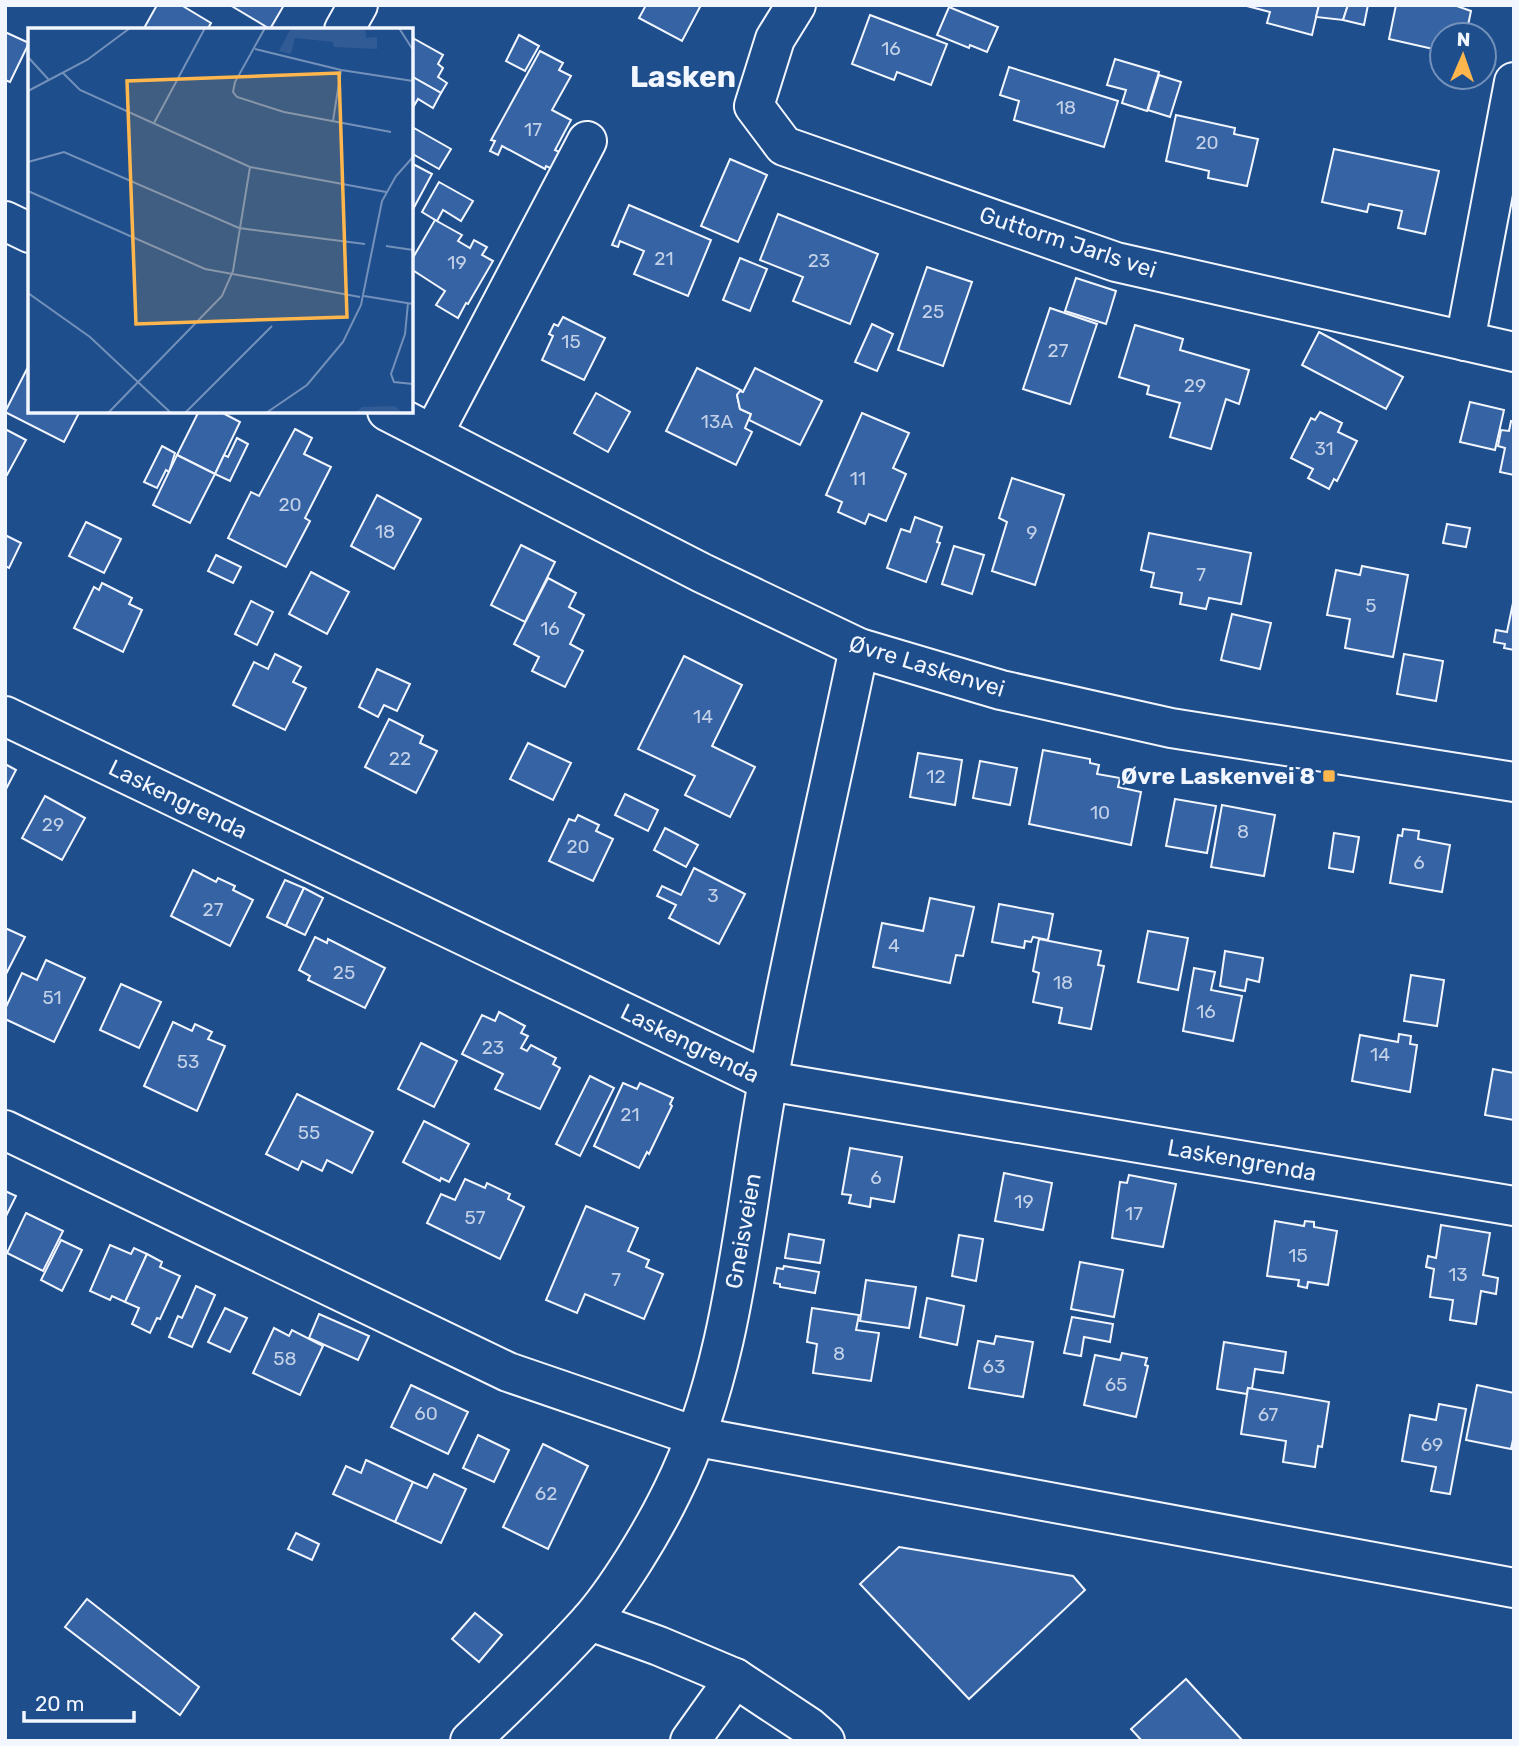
<svg xmlns="http://www.w3.org/2000/svg" width="1519" height="1746" viewBox="0 0 1519 1746" font-family="Rubik,sans-serif">
<rect width="100%" height="100%" fill="#1f4e8c"/>
<g fill="#3563a3" stroke="#f2f6ff" stroke-width="2">
<path d="M 157,5 L 181,5 L 211,23 L 207,30 L 143,30 Z"/>
<path d="M 230,5 L 284,5 L 270,29 Z"/>
<path d="M 646,5 L 701,5 L 682,41 L 639,18 Z"/>
<path d="M 1243,5 L 1319,5 L 1312,35 L 1267,23 L 1270,12 Z"/>
<path d="M 1319,5 L 1348,5 L 1343,20 L 1316,17 Z"/>
<path d="M 1348,5 L 1368,5 L 1364,25 L 1343,20 Z"/>
<path d="M 1396,5 L 1454,5 L 1471,11 L 1466,35 L 1442,35 L 1442,51 L 1389,39 Z"/>
<path d="M 949,7 L 998,27 L 987,52 L 970,45 L 969,48 L 937,35 Z"/>
<path d="M 870,15 L 947,44 L 931,85 L 897,72 L 894,80 L 852,64 Z"/>
<path d="M 5,32 L 29,43 L 10,82 L 5,80 Z"/>
<path d="M 519,35 L 539,46 L 525,71 L 506,61 Z"/>
<path d="M 411,37 L 443,55 L 438,64 L 443,68 L 438,77 L 447,83 L 441,93 L 411,76 Z"/>
<path d="M 540,51 L 563,63 L 559,70 L 571,76 L 552,110 L 571,120 L 555,150 L 566,155 L 557,171 L 546,166 L 545,169 L 502,146 L 498,155 L 490,151 L 495,141 L 491,140 Z"/>
<path d="M 1115,59 L 1159,72 L 1147,111 L 1122,103 L 1126,90 L 1107,85 Z"/>
<path d="M 1009,67 L 1118,101 L 1104,147 L 1014,120 L 1019,101 L 1000,95 Z"/>
<path d="M 1159,75 L 1181,82 L 1170,117 L 1148,110 Z"/>
<path d="M 411,76 L 441,93 L 433,108 L 418,99 L 411,111 Z"/>
<path d="M 1176,115 L 1235,128 L 1234,134 L 1258,139 L 1247,186 L 1208,178 L 1209,171 L 1166,161 Z"/>
<path d="M 414,128 L 451,149 L 439,169 L 411,153 L 411,133 Z"/>
<path d="M 1334,149 L 1439,171 L 1425,234 L 1398,228 L 1402,211 L 1369,204 L 1367,212 L 1322,202 Z"/>
<path d="M 730,159 L 767,175 L 738,242 L 701,226 Z"/>
<path d="M 411,163 L 432,174 L 411,213 Z"/>
<path d="M 439,182 L 473,201 L 461,221 L 443,210 L 437,221 L 422,212 Z"/>
<path d="M 629,205 L 711,240 L 688,296 L 634,274 L 644,251 L 620,241 L 618,247 L 612,245 Z"/>
<path d="M 778,214 L 878,254 L 850,324 L 793,301 L 803,277 L 760,260 Z"/>
<path d="M 435,220 L 462,235 L 458,241 L 470,248 L 474,240 L 487,247 L 482,255 L 493,261 L 468,304 L 466,303 L 458,318 L 436,305 L 445,291 L 411,269 L 411,261 Z"/>
<path d="M 740,258 L 767,269 L 750,311 L 723,300 Z"/>
<path d="M 927,267 L 972,282 L 943,366 L 898,350 Z"/>
<path d="M 1076,278 L 1116,291 L 1106,324 L 1065,311 Z"/>
<path d="M 1050,308 L 1097,324 L 1070,404 L 1023,389 Z"/>
<path d="M 563,317 L 605,338 L 584,380 L 542,360 L 553,336 L 549,334 L 554,324 L 558,326 Z"/>
<path d="M 872,324 L 893,334 L 877,371 L 855,362 Z"/>
<path d="M 1135,325 L 1183,339 L 1180,350 L 1249,370 L 1239,404 L 1226,399 L 1211,449 L 1170,437 L 1180,403 L 1147,394 L 1149,386 L 1119,377 Z"/>
<path d="M 1319,332 L 1403,377 L 1386,409 L 1302,365 Z"/>
<path d="M 30,363 L 30,411 L 80,411 L 64,442 L 5,412 Z"/>
<path d="M 697,368 L 741,390 L 737,395 L 740,409 L 751,414 L 745,428 L 752,432 L 736,465 L 666,431 Z"/>
<path d="M 755,368 L 822,401 L 800,445 L 749,420 L 751,414 L 740,409 L 737,395 L 740,391 L 743,392 Z"/>
<path d="M 596,393 L 630,412 L 608,452 L 574,433 Z"/>
<path d="M 1470,402 L 1504,410 L 1495,450 L 1460,442 Z"/>
<path d="M 199,411 L 219,411 L 240,422 L 215,474 L 177,455 Z"/>
<path d="M 1320,412 L 1342,423 L 1338,432 L 1357,441 L 1337,481 L 1334,479 L 1329,489 L 1308,478 L 1313,469 L 1291,458 L 1311,418 L 1315,420 Z"/>
<path d="M 862,413 L 909,433 L 893,468 L 906,474 L 886,521 L 869,514 L 865,524 L 838,512 L 842,502 L 826,495 Z"/>
<path d="M 1511,421 L 1514,422 L 1514,475 L 1500,472 L 1505,448 L 1498,446 L 1501,430 L 1509,431 Z"/>
<path d="M 5,429 L 26,440 L 7,475 L 5,474 Z"/>
<path d="M 295,429 L 312,438 L 304,454 L 331,467 L 305,518 L 310,521 L 286,567 L 228,538 L 251,492 L 259,496 Z"/>
<path d="M 237,438 L 248,444 L 230,481 L 215,474 L 224,455 L 228,457 Z"/>
<path d="M 162,446 L 175,453 L 169,472 L 166,470 L 157,488 L 144,482 Z"/>
<path d="M 177,455 L 215,474 L 190,523 L 153,505 Z"/>
<path d="M 1012,478 L 1064,495 L 1035,585 L 992,571 L 1007,522 L 999,518 Z"/>
<path d="M 377,495 L 421,519 L 394,569 L 351,546 Z"/>
<path d="M 915,517 L 942,527 L 937,542 L 940,543 L 926,582 L 887,568 L 901,529 L 910,532 Z"/>
<path d="M 86,522 L 121,539 L 104,573 L 69,556 Z"/>
<path d="M 1447,524 L 1470,528 L 1466,547 L 1443,543 Z"/>
<path d="M 1149,533 L 1251,553 L 1241,604 L 1209,598 L 1206,609 L 1180,604 L 1182,593 L 1151,587 L 1154,573 L 1141,570 Z"/>
<path d="M 5,535 L 21,543 L 9,568 L 5,566 Z"/>
<path d="M 521,545 L 555,562 L 525,622 L 491,605 Z"/>
<path d="M 954,546 L 984,555 L 972,594 L 942,584 Z"/>
<path d="M 216,555 L 241,567 L 233,583 L 208,571 Z"/>
<path d="M 1362,566 L 1408,575 L 1393,657 L 1345,648 L 1350,619 L 1327,615 L 1336,570 L 1360,575 Z"/>
<path d="M 311,572 L 349,592 L 327,634 L 289,614 Z"/>
<path d="M 548,578 L 576,593 L 569,607 L 584,615 L 570,644 L 583,651 L 565,687 L 532,671 L 539,657 L 514,644 Z"/>
<path d="M 102,583 L 132,598 L 129,604 L 142,610 L 123,652 L 74,628 L 94,587 L 99,590 Z"/>
<path d="M 251,601 L 273,612 L 257,645 L 235,634 Z"/>
<path d="M 1513,603 L 1514,603 L 1514,650 L 1504,648 L 1505,644 L 1494,642 L 1496,630 L 1507,632 Z"/>
<path d="M 1232,614 L 1271,623 L 1260,669 L 1221,660 Z"/>
<path d="M 275,654 L 301,667 L 293,682 L 306,688 L 285,730 L 233,705 L 254,662 L 268,669 Z"/>
<path d="M 1404,654 L 1443,661 L 1436,701 L 1397,694 Z"/>
<path d="M 684,656 L 742,685 L 712,746 L 755,767 L 730,817 L 685,795 L 695,776 L 638,749 Z"/>
<path d="M 377,669 L 410,684 L 397,711 L 384,705 L 378,717 L 359,707 Z"/>
<path d="M 389,719 L 423,736 L 420,743 L 437,751 L 416,793 L 365,767 Z"/>
<path d="M 528,743 L 571,763 L 553,800 L 510,779 Z"/>
<path d="M 1043,750 L 1090,759 L 1090,763 L 1099,765 L 1097,774 L 1120,778 L 1118,787 L 1141,792 L 1131,845 L 1029,824 Z"/>
<path d="M 918,753 L 962,760 L 955,805 L 910,797 Z"/>
<path d="M 980,761 L 1017,768 L 1010,805 L 973,798 Z"/>
<path d="M 5,764 L 16,770 L 5,791 Z"/>
<path d="M 625,794 L 658,810 L 648,831 L 615,815 Z"/>
<path d="M 45,796 L 85,818 L 62,860 L 22,838 Z"/>
<path d="M 1175,799 L 1216,806 L 1207,853 L 1166,846 Z"/>
<path d="M 1222,805 L 1275,815 L 1264,876 L 1211,867 Z"/>
<path d="M 578,815 L 599,825 L 596,831 L 613,839 L 593,881 L 549,861 L 569,819 L 575,821 Z"/>
<path d="M 665,828 L 698,845 L 686,867 L 654,850 Z"/>
<path d="M 1403,829 L 1419,831 L 1418,839 L 1450,845 L 1442,892 L 1390,883 L 1398,835 L 1402,836 Z"/>
<path d="M 1334,833 L 1359,837 L 1353,872 L 1329,868 Z"/>
<path d="M 694,868 L 745,894 L 719,944 L 669,918 L 676,905 L 657,896 L 662,886 L 681,895 Z"/>
<path d="M 193,870 L 216,882 L 218,878 L 235,886 L 233,890 L 253,900 L 230,946 L 171,916 Z"/>
<path d="M 285,880 L 304,888 L 286,926 L 267,917 Z"/>
<path d="M 304,888 L 323,898 L 305,935 L 286,926 Z"/>
<path d="M 930,898 L 974,907 L 963,956 L 956,955 L 950,983 L 873,967 L 882,923 L 923,931 Z"/>
<path d="M 999,904 L 1053,914 L 1048,940 L 1033,937 L 1031,942 L 1025,941 L 1024,948 L 992,942 Z"/>
<path d="M 5,928 L 25,937 L 5,976 Z"/>
<path d="M 1148,931 L 1188,938 L 1178,990 L 1138,982 Z"/>
<path d="M 315,937 L 327,943 L 328,939 L 385,968 L 365,1008 L 308,980 L 310,976 L 299,970 Z"/>
<path d="M 1039,939 L 1101,951 L 1098,965 L 1104,966 L 1091,1029 L 1059,1023 L 1062,1008 L 1033,1002 L 1039,973 L 1033,971 Z"/>
<path d="M 1225,951 L 1263,958 L 1259,982 L 1247,979 L 1245,991 L 1220,986 Z"/>
<path d="M 46,960 L 85,978 L 54,1042 L 5,1019 L 5,1009 L 22,973 L 37,980 Z"/>
<path d="M 1194,968 L 1215,972 L 1211,990 L 1242,996 L 1233,1041 L 1183,1031 Z"/>
<path d="M 1411,975 L 1444,980 L 1437,1026 L 1404,1021 Z"/>
<path d="M 121,984 L 161,1002 L 139,1048 L 100,1030 Z"/>
<path d="M 499,1012 L 525,1026 L 521,1033 L 528,1036 L 521,1048 L 527,1051 L 531,1045 L 556,1058 L 553,1064 L 560,1068 L 540,1109 L 495,1089 L 503,1074 L 462,1054 L 482,1015 L 495,1021 Z"/>
<path d="M 173,1022 L 192,1031 L 195,1024 L 212,1032 L 208,1039 L 225,1046 L 197,1111 L 144,1086 Z"/>
<path d="M 1399,1034 L 1411,1036 L 1410,1044 L 1417,1045 L 1410,1092 L 1352,1081 L 1360,1035 L 1398,1042 Z"/>
<path d="M 421,1043 L 457,1061 L 434,1107 L 398,1089 Z"/>
<path d="M 1493,1069 L 1514,1073 L 1514,1120 L 1485,1115 Z"/>
<path d="M 590,1076 L 614,1088 L 580,1156 L 556,1144 Z"/>
<path d="M 623,1083 L 637,1089 L 640,1083 L 673,1098 L 670,1104 L 672,1106 L 649,1154 L 647,1152 L 639,1168 L 594,1146 Z"/>
<path d="M 297,1094 L 373,1132 L 352,1173 L 327,1160 L 322,1171 L 302,1161 L 298,1170 L 266,1154 Z"/>
<path d="M 424,1121 L 469,1144 L 449,1182 L 441,1178 L 440,1181 L 403,1162 Z"/>
<path d="M 850,1148 L 902,1157 L 894,1202 L 871,1198 L 870,1207 L 849,1203 L 851,1195 L 842,1194 Z"/>
<path d="M 1004,1173 L 1052,1183 L 1043,1230 L 995,1221 Z"/>
<path d="M 1129,1175 L 1176,1184 L 1163,1247 L 1112,1238 L 1120,1182 L 1127,1183 Z"/>
<path d="M 465,1179 L 485,1188 L 487,1183 L 510,1194 L 508,1199 L 524,1207 L 500,1259 L 427,1223 L 441,1194 L 455,1200 Z"/>
<path d="M 5,1191 L 16,1196 L 5,1218 Z"/>
<path d="M 586,1206 L 638,1228 L 628,1251 L 649,1260 L 646,1267 L 663,1274 L 644,1319 L 585,1294 L 577,1313 L 546,1300 Z"/>
<path d="M 26,1213 L 63,1231 L 43,1271 L 7,1253 Z"/>
<path d="M 1275,1221 L 1304,1226 L 1305,1221 L 1314,1222 L 1314,1227 L 1337,1231 L 1328,1285 L 1308,1282 L 1307,1288 L 1298,1286 L 1299,1280 L 1267,1276 Z"/>
<path d="M 1441,1225 L 1490,1233 L 1483,1275 L 1498,1278 L 1496,1294 L 1481,1291 L 1476,1324 L 1450,1320 L 1453,1300 L 1430,1297 L 1434,1269 L 1426,1267 L 1428,1256 L 1436,1258 Z"/>
<path d="M 789,1234 L 824,1240 L 820,1263 L 785,1258 Z"/>
<path d="M 959,1235 L 983,1239 L 976,1281 L 952,1276 Z"/>
<path d="M 61,1240 L 82,1250 L 62,1291 L 41,1280 Z"/>
<path d="M 110,1245 L 131,1254 L 134,1248 L 147,1254 L 125,1302 L 112,1296 L 110,1300 L 90,1291 Z"/>
<path d="M 147,1254 L 162,1262 L 160,1267 L 180,1276 L 160,1319 L 157,1318 L 150,1333 L 132,1324 L 139,1308 L 125,1302 Z"/>
<path d="M 1080,1262 L 1123,1270 L 1114,1317 L 1071,1309 Z"/>
<path d="M 784,1266 L 819,1272 L 815,1293 L 780,1287 L 780,1284 L 774,1283 L 777,1268 L 783,1269 Z"/>
<path d="M 866,1280 L 916,1287 L 909,1328 L 860,1321 Z"/>
<path d="M 196,1286 L 215,1295 L 192,1347 L 169,1337 L 178,1316 L 182,1318 Z"/>
<path d="M 927,1298 L 964,1306 L 957,1345 L 920,1337 Z"/>
<path d="M 225,1308 L 247,1318 L 230,1352 L 208,1342 Z"/>
<path d="M 812,1308 L 859,1315 L 856,1330 L 879,1333 L 871,1381 L 813,1373 L 817,1344 L 807,1342 Z"/>
<path d="M 319,1314 L 369,1336 L 358,1360 L 309,1338 Z"/>
<path d="M 1072,1317 L 1113,1324 L 1110,1342 L 1084,1337 L 1081,1356 L 1064,1353 Z"/>
<path d="M 274,1328 L 289,1336 L 292,1330 L 323,1346 L 300,1395 L 253,1373 Z"/>
<path d="M 996,1336 L 1033,1342 L 1023,1397 L 969,1388 L 978,1341 L 994,1344 Z"/>
<path d="M 1224,1342 L 1286,1352 L 1283,1373 L 1255,1369 L 1252,1389 L 1248,1388 L 1247,1394 L 1217,1389 Z"/>
<path d="M 1122,1353 L 1147,1358 L 1145,1365 L 1148,1366 L 1136,1417 L 1084,1405 L 1095,1355 L 1120,1360 Z"/>
<path d="M 411,1385 L 468,1412 L 448,1454 L 391,1427 Z"/>
<path d="M 1477,1385 L 1514,1393 L 1514,1435 L 1511,1449 L 1466,1440 Z"/>
<path d="M 1248,1388 L 1329,1402 L 1322,1447 L 1318,1446 L 1315,1467 L 1283,1462 L 1286,1441 L 1241,1434 Z"/>
<path d="M 1439,1404 L 1466,1409 L 1450,1494 L 1431,1491 L 1436,1467 L 1402,1461 L 1410,1415 L 1436,1420 Z"/>
<path d="M 478,1435 L 509,1450 L 494,1482 L 463,1468 Z"/>
<path d="M 543,1444 L 588,1466 L 548,1549 L 503,1527 Z"/>
<path d="M 366,1460 L 413,1482 L 395,1522 L 333,1494 L 346,1466 L 361,1473 Z"/>
<path d="M 434,1474 L 466,1489 L 441,1543 L 395,1522 L 413,1482 L 427,1488 Z"/>
<path d="M 296,1533 L 319,1544 L 312,1560 L 288,1549 Z"/>
<path d="M 899,1547 L 1073,1576 L 1085,1590 L 969,1699 L 860,1584 Z"/>
<path d="M 87,1599 L 199,1687 L 180,1715 L 65,1627 Z"/>
<path d="M 475,1613 L 502,1635 L 479,1662 L 452,1639 Z"/>
<path d="M 1186,1679 L 1243,1741 L 1142,1741 L 1131,1729 Z"/>
</g>
<g fill="none" stroke-linecap="round" stroke-linejoin="round">
<g stroke="#f2f6ff" stroke-width="42">
<g id="minor">
<path d="M 796,5 L 775,39 L 754,106 L 784,146 L 1116,262 L 1514,352"/>
<path d="M 344,30 L 358,5"/>
<path d="M 5,221 L 30,233"/>
<path d="M 1465,341 L 1514,82"/>
<path d="M 387,411 L 702,573 L 859,648 L 1001,690 L 1171,728 L 1514,782"/>
<path d="M 433,434 L 587,141"/>
<path d="M 5,716 L 768,1081 L 1514,1206"/>
<path d="M 5,1130 L 508,1372 L 698,1437 L 1514,1588"/>
<path d="M 590,1621 L 659,1646 L 735,1678 L 809,1727 L 825,1741"/>
<path d="M 470,1741 C 510,1703 551,1664 588,1623 C 617,1591 653,1531 672,1492 C 734,1367 743,1217 768,1081 C 795,936 829,792 859,648"/>
<path d="M 690,1741 L 735,1678"/>
</g>
</g>
<use href="#minor" stroke="#1f4e8c" stroke-width="38"/>
</g>
<rect fill="#ffb74d" stroke="#1f4e8c" stroke-width="2.5" x="1322" y="769" width="14" height="14" rx="3.5"/>
<g text-anchor="middle" dominant-baseline="central" stroke-width="5" stroke-linejoin="round" paint-order="stroke">
<g font-size="19" fill="#c3d1e8">
<text x="891" y="48">16</text>
<text x="1066" y="107">18</text>
<text x="533" y="129">17</text>
<text x="1207" y="142">20</text>
<text x="664" y="258">21</text>
<text x="819" y="260">23</text>
<text x="457" y="262">19</text>
<text x="933" y="311">25</text>
<text x="571" y="341">15</text>
<text x="1058" y="350">27</text>
<text x="1195" y="385">29</text>
<text x="717" y="421">13A</text>
<text x="1324" y="448">31</text>
<text x="858" y="478">11</text>
<text x="290" y="504">20</text>
<text x="385" y="531">18</text>
<text x="1032" y="532">9</text>
<text x="1201" y="574">7</text>
<text x="1371" y="605">5</text>
<text x="550" y="628">16</text>
<text x="703" y="716">14</text>
<text x="400" y="758">22</text>
<text x="936" y="776">12</text>
<text x="1100" y="812">10</text>
<text x="53" y="824">29</text>
<text x="1243" y="831">8</text>
<text x="578" y="846">20</text>
<text x="1419" y="862">6</text>
<text x="713" y="895">3</text>
<text x="213" y="909">27</text>
<text x="894" y="945">4</text>
<text x="344" y="972">25</text>
<text x="1063" y="982">18</text>
<text x="52" y="997">51</text>
<text x="1206" y="1011">16</text>
<text x="493" y="1047">23</text>
<text x="1380" y="1054">14</text>
<text x="188" y="1061">53</text>
<text x="630" y="1114">21</text>
<text x="309" y="1132">55</text>
<text x="876" y="1177">6</text>
<text x="1024" y="1201">19</text>
<text x="1134" y="1213">17</text>
<text x="475" y="1217">57</text>
<text x="1298" y="1255">15</text>
<text x="1458" y="1274">13</text>
<text x="616" y="1279">7</text>
<text x="839" y="1353">8</text>
<text x="285" y="1358">58</text>
<text x="994" y="1366">63</text>
<text x="1116" y="1384">65</text>
<text x="426" y="1413">60</text>
<text x="1268" y="1414">67</text>
<text x="1432" y="1444">69</text>
<text x="546" y="1493">62</text>
</g>
<g font-size="23" fill="#f2f6ff" stroke="#1f4e8c">
<text transform="translate(1068 242) rotate(18)">Guttorm Jarls vei</text>
<text transform="translate(927 666) rotate(17)">Øvre Laskenvei</text>
<text transform="translate(178 799) rotate(26)">Laskengrenda</text>
<text transform="translate(690 1043) rotate(26)">Laskengrenda</text>
<text transform="translate(1242 1160) rotate(10)">Laskengrenda</text>
<text transform="translate(743 1231) rotate(-80)">Gneisveien</text>
</g>
<g font-size="23" font-weight="bold" fill="#f2f6ff" stroke="#1f4e8c" text-anchor="end">
<text x="1315" y="776">Øvre Laskenvei 8</text>
</g>
<g font-size="30" font-weight="bold" fill="#f2f6ff" stroke="#1f4e8c">
<text x="683" y="77">Lasken</text>
</g>
</g>
<g transform="translate(28 28)">
<rect width="385" height="385" fill="#1f4e8c"/>
<path d="M 263,0 L 337,0 L 338,10 L 349,9 L 349,21 L 306,19 L 305,14 L 267,10 L 263,26 L 251,23 ZM 367,378 L 375,385 L 327,385 L 334,379 Z" fill="#305b95"/>
<path fill="none" stroke="#7391ba" stroke-width="2" d="M 237,0 L 207,54 L 205,64 L 209,69 L 256,84 L 363,104M 371,0 L 385,22M 227,21 L 313,42 L 385,53M 0,29 L 21,52M 35,45 L 52,62 L 222,139 L 358,164M 0,63 L 59,32 L 102,0M 305,93 L 313,42M 126,95 L 177,0M 0,134 L 36,124 L 211,200 L 337,216M 0,163 L 177,241 L 332,269M 358,218 L 385,222M 0,265 L 62,309 L 143,385M 336,268 L 385,276M 380,275 L 377,306 L 363,346 L 366,354 L 385,356M 80,385 L 194,268 L 205,243 L 222,139M 157,385 L 244,298M 238,385 L 279,357 L 315,314 L 333,277 L 354,173 L 368,148 L 385,129"/>
<path fill="#ffb74d" fill-opacity="0.15" stroke="#ffb74d" stroke-width="3.5" d="M 311,45 L 319,289 L 108,296 L 99,53 Z"/>
<rect width="385" height="385" fill="none" stroke="#f2f6ff" stroke-width="3.5"/>
</g>
<rect width="1519" height="1746" fill="none" stroke="#f2f6ff" stroke-width="14"/>
<g transform="translate(1463 56) rotate(2)"><circle r="33" fill="#1f4e8c" stroke="#7391ba" stroke-width="2"/>
<path d="M0-5L12 26L0 18L-12 26Z" fill="#ffb74d"/>
<text y="-10" font-size="19" font-weight="bold" text-anchor="middle" fill="#f2f6ff">N</text>
</g>
<path d="M24 1711v10h110v-10" fill="none" stroke="#f2f6ff" stroke-width="3.5"/>
<text x="35" y="1711" font-size="21" fill="#f2f6ff" stroke="#1f4e8c" stroke-width="5" paint-order="stroke">20 m</text>
</svg>
